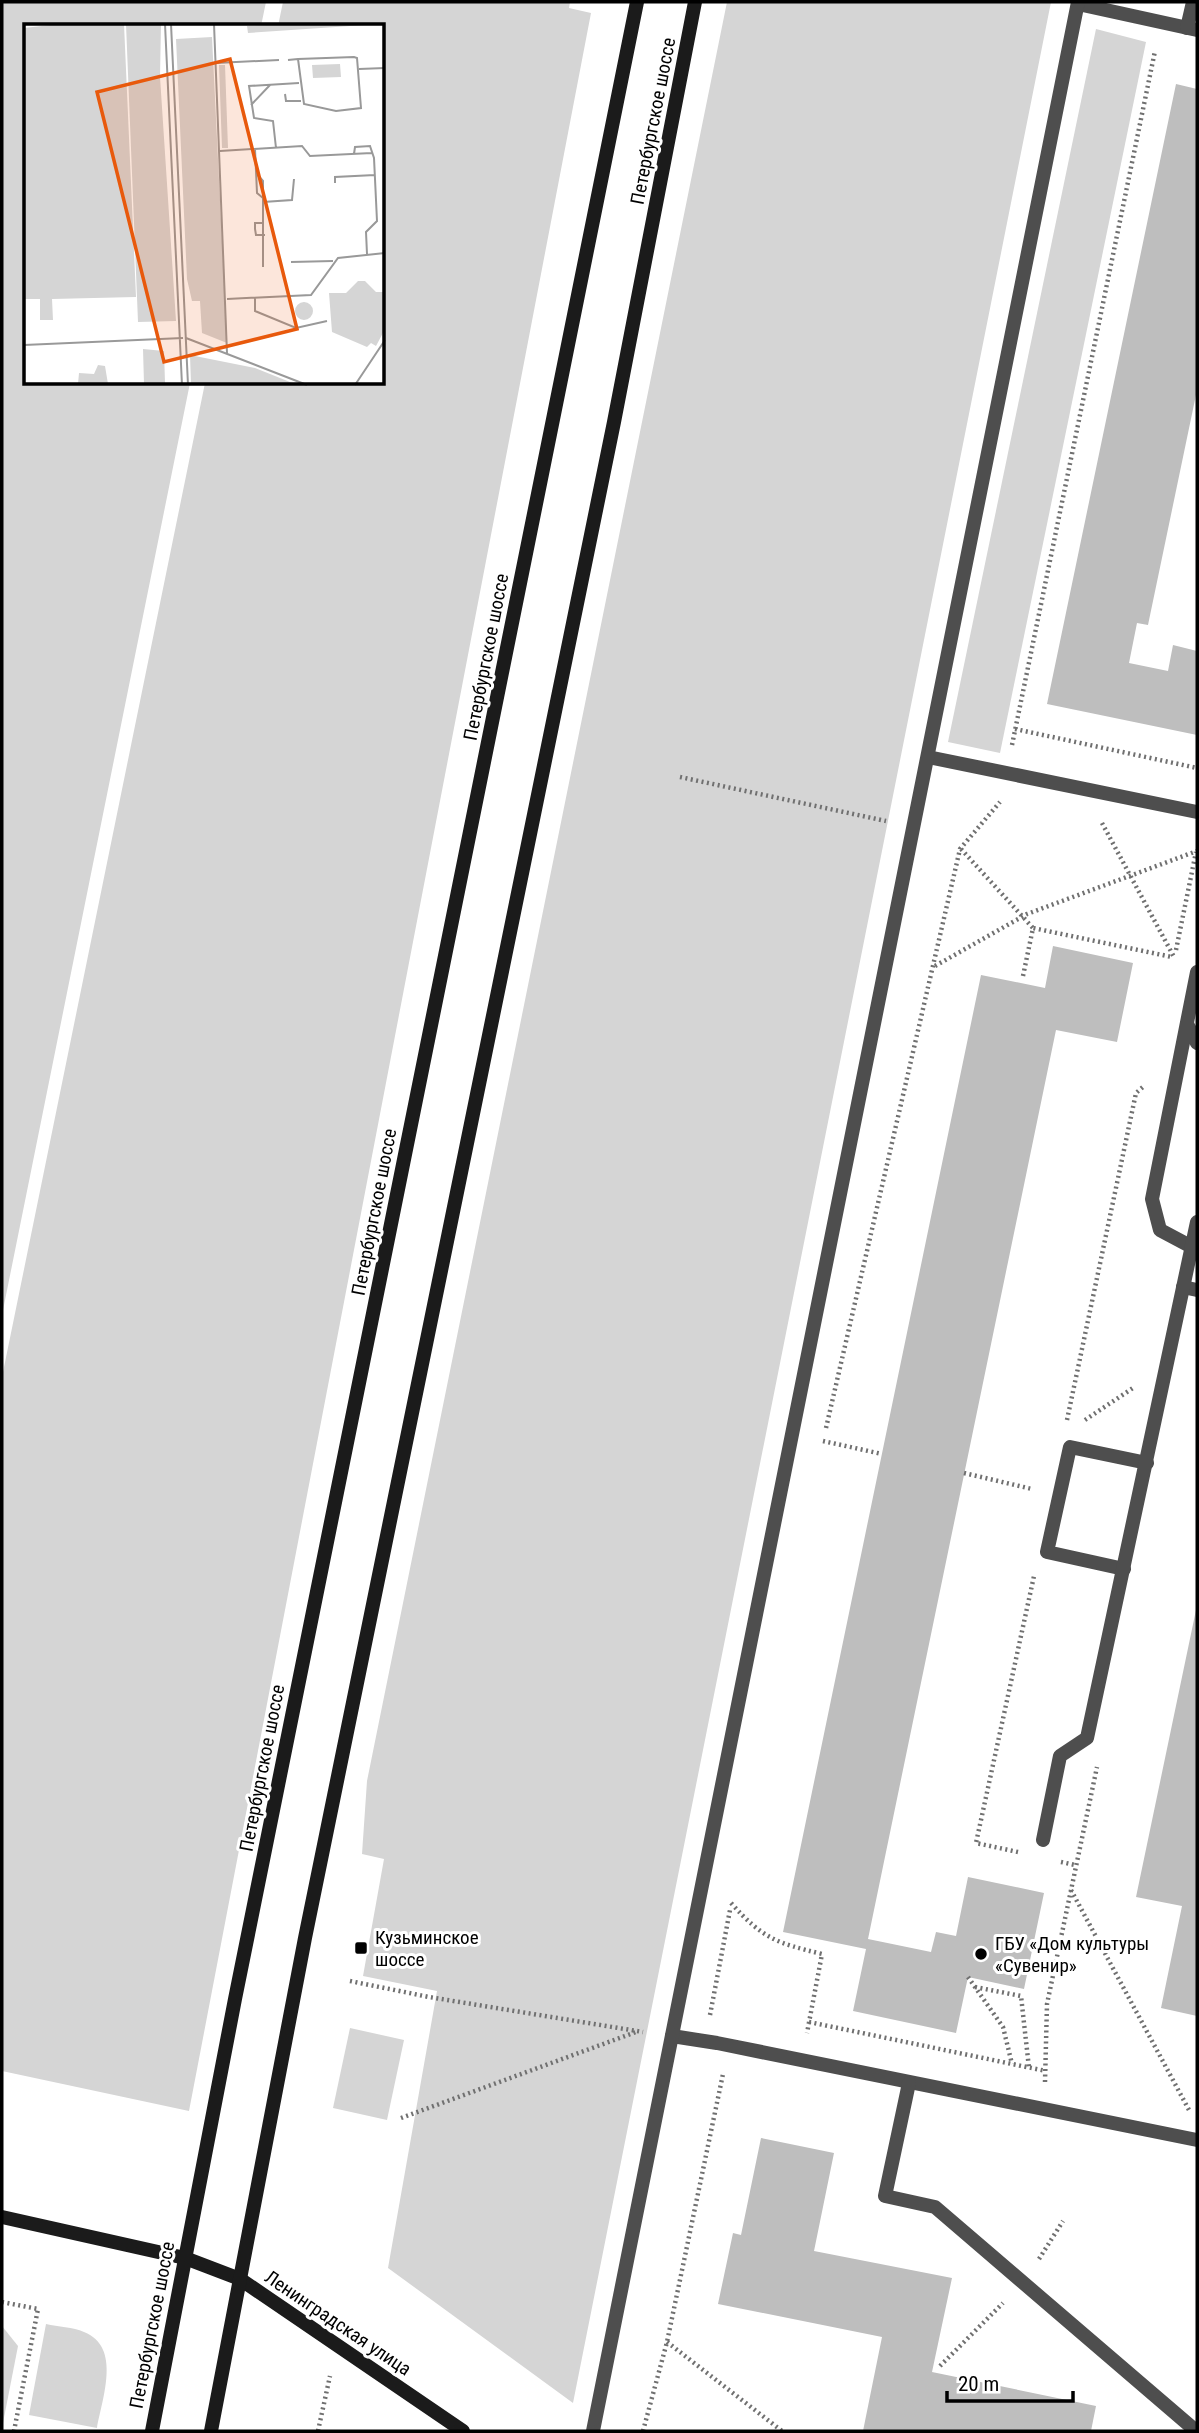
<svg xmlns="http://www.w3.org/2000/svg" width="1199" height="2433" viewBox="0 0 1199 2433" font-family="'Roboto Condensed',sans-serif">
<rect width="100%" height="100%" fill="#fff"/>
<g fill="#d5d5d5">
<path d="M 2,2 L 266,2 L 261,26 L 26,26 L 26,383 L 190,383 L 2,1315 Z"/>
<path d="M 283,2 L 570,2 L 569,8 L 591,13 L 189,2111 L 2,2071 L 2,1377 L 205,383 L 383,383 L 383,26 L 278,26 Z"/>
<path d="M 727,2 L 1051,2 L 573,2403 L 388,2268 L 437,1991 L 363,1976 L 384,1859 L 362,1854 L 367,1781 Z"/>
<path d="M 1096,29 L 1146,42 L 1000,753 L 948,742 Z"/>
<path d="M 350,2028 L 404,2040 L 387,2120 L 333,2108 Z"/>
<path d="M 46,2324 C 58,2327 73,2327 84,2332 C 122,2347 102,2399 97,2428 L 29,2415 Z"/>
<path d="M 2,2326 L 18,2346 L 2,2428 Z"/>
</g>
<g fill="#bebebe">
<path d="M 1176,84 L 1197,89 L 1197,390 L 1148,625 L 1137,623 L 1129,663 L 1168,671 L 1173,645 L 1197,651 L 1197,735 L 1047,704 Z"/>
<path d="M 1053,946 L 1133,963 L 1117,1042 L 1056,1030 L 868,1939 L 931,1952 L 936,1932 L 956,1936 L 968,1877 L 1044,1893 L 1024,1989 L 968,1977 L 956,2033 L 853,2011 L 866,1949 L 783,1932 L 981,975 L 1045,988 Z"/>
<path d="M 1196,1610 L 1197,1610 L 1197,2016 L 1161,2008 L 1182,1906 L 1136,1897 Z"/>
<path d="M 761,2138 L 834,2153 L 814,2251 L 952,2278 L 932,2372 L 1096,2406 L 1091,2431 L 863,2431 L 882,2337 L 718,2304 L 733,2233 L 741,2235 Z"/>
</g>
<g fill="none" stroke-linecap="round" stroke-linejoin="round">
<g stroke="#707070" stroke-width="4.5" stroke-dasharray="2 3.5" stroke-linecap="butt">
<path d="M 1015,729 L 1197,768"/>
<path d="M 1012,745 L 1155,51"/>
<path d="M 680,777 L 886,821"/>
<path d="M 1102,823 L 1174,957"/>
<path d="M 961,849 L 1033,928"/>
<path d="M 1176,950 L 1196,852"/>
<path d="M 935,966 L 1027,914 L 1197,851"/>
<path d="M 1023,976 L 1033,928 L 1172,957"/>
<path d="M 1067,1420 L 1136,1093 L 1144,1086"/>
<path d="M 1085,1420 L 1133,1388"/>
<path d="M 826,1428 L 960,849 L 1000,802"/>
<path d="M 823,1441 L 882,1454"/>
<path d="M 964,1473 L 1032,1489"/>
<path d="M 1018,1852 L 976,1843 L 1034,1576"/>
<path d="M 1061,1862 L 1075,1865"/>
<path d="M 1071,1890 L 1189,2110"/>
<path d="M 731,1903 C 763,1939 777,1943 822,1954 L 807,2033"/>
<path d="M 968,1977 L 1003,2027 L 1012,2064"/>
<path d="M 350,1981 L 429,1997 L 643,2032"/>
<path d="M 975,1987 L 1021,1996 L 1029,2068"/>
<path d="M 710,2015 L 730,1910"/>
<path d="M 809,2022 L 1046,2071"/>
<path d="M 1045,2082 L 1047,2004 L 1097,1767"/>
<path d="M 401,2118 L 636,2032"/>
<path d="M 1039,2259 L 1063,2221"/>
<path d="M 2,2302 L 38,2309 L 14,2431"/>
<path d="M 667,2342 L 782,2431"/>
<path d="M 940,2366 L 1003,2303"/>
<path d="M 318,2431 L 330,2376"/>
<path d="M 643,2431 L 667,2342 L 723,2074"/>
</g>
<g stroke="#4e4e4e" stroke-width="14">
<path d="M 1078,4 L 1197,30"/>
<path d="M 1187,28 L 1193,2"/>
<path d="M 928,757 L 1197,812"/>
<path d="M 1187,1024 L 1197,1043"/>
<path d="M 1192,1247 L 1160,1230 L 1152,1199 L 1197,972"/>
<path d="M 1183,1287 L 1197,1290"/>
<path d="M 1124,1569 L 1047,1552 L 1070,1447 L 1147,1463"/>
<path d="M 1043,1840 L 1060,1756 L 1087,1738 L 1197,1222"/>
<path d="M 672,2036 L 717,2043 L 1197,2140"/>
<path d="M 909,2083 L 885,2196 L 935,2207 L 1196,2431"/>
</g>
<path stroke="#4e4e4e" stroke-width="14" d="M 593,2431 L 1078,2"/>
<g stroke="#1b1b1b" stroke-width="14">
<path d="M 2,2217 L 185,2258 L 240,2279 L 463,2431"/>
<path d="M 152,2431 L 235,1999 L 637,2"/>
<path d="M 211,2431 L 305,1938 L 614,422 L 695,2"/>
</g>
</g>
<g fill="#000" stroke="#fff" stroke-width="2.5">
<rect x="354" y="1941" width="14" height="14" rx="3.5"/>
<circle cx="981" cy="1954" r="7"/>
</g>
<g text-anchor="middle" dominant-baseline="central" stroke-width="6" stroke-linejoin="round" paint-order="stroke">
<g font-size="19" fill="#000" stroke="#fff">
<text transform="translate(653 121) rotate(-79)">Петербургское шоссе</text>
<text transform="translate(486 657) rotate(-79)">Петербургское шоссе</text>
<text transform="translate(374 1212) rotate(-79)">Петербургское шоссе</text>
<text transform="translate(262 1768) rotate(-79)">Петербургское шоссе</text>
<text transform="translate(338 2323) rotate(34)">Ленинградская улица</text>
<text transform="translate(152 2325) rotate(-79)">Петербургское шоссе</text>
</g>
<g font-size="19" fill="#000" stroke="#fff" text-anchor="start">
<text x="375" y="1937">Кузьминское<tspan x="375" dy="22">шоссе</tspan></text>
<text x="995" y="1943">ГБУ «Дом культуры<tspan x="995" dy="22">«Сувенир»</tspan></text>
</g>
</g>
<g transform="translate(24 24)">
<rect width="360" height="360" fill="#fff"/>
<path d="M 36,0 L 100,0 L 112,273 L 28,275 L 29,296 L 16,296 L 16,275 L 0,275 L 0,4 ZM 102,0 L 137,0 L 136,53 L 152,297 L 114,298 ZM 356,0 L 224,9 L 223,2 L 262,0 ZM 188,13 L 203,319 L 178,309 L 176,277 L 168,277 L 163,255 L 152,15 ZM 316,40 L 317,53 L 289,54 L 288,41 ZM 195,41 L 201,41 L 204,124 L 198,124 ZM 334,257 L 341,257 L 352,268 L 360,268 L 360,307 L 352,322 L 347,319 L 343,323 L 308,308 L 305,269 L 322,269 ZM271 287a9 9 0 1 1 18 0a9 9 0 1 1-18 0ZM 119,325 L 140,327 L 141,359 L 152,360 L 120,360 ZM 166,331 L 231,344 L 271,360 L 167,360 ZM 74,341 L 81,342 L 84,360 L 54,360 L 55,349 L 70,350 Z" fill="#d5d5d5"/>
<path fill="none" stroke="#999" stroke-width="2" d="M 141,0 L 158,361M 147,0 L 164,361M 149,0 L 184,0M 190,0 L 203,329M 264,36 L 274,35 L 330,33 L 333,34 L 337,84 L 312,87 L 280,80 L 274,35M 192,39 L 255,36M 335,45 L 361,44M 261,70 L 262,77 L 277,77M 227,81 L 246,61M 252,124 L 249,97 L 230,94 L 225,62 L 275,59M 231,125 L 233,169 L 239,174M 196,127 L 278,122 L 286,132 L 348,129M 330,130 L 331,123 L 346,122 L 350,134 L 353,197 L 342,208 L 343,230M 232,149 L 239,157 L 239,243M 311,159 L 311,153 L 351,151M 239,178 L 268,176 L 270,155M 240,199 L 231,199 L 231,205 L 232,211 L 241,211M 267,238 L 309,237M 231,274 L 231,287 L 272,304 L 303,297M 203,275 L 287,271 L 314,234 L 361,229M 162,314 L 283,361M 0,321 L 159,314M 331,361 L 361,316"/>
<path fill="#e8590c" fill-opacity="0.15" stroke="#e8590c" stroke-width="3.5" d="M 206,35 L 273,305 L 140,338 L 73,68 Z"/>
<rect width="360" height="360" fill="none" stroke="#000" stroke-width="3.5"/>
</g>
<rect width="1199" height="2433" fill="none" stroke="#000000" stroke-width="7"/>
<path d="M947 2391v10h126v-10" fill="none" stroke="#000000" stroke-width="3.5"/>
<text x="958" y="2391" font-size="21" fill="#000000" stroke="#ffffff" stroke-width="5" paint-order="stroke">20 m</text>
</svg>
